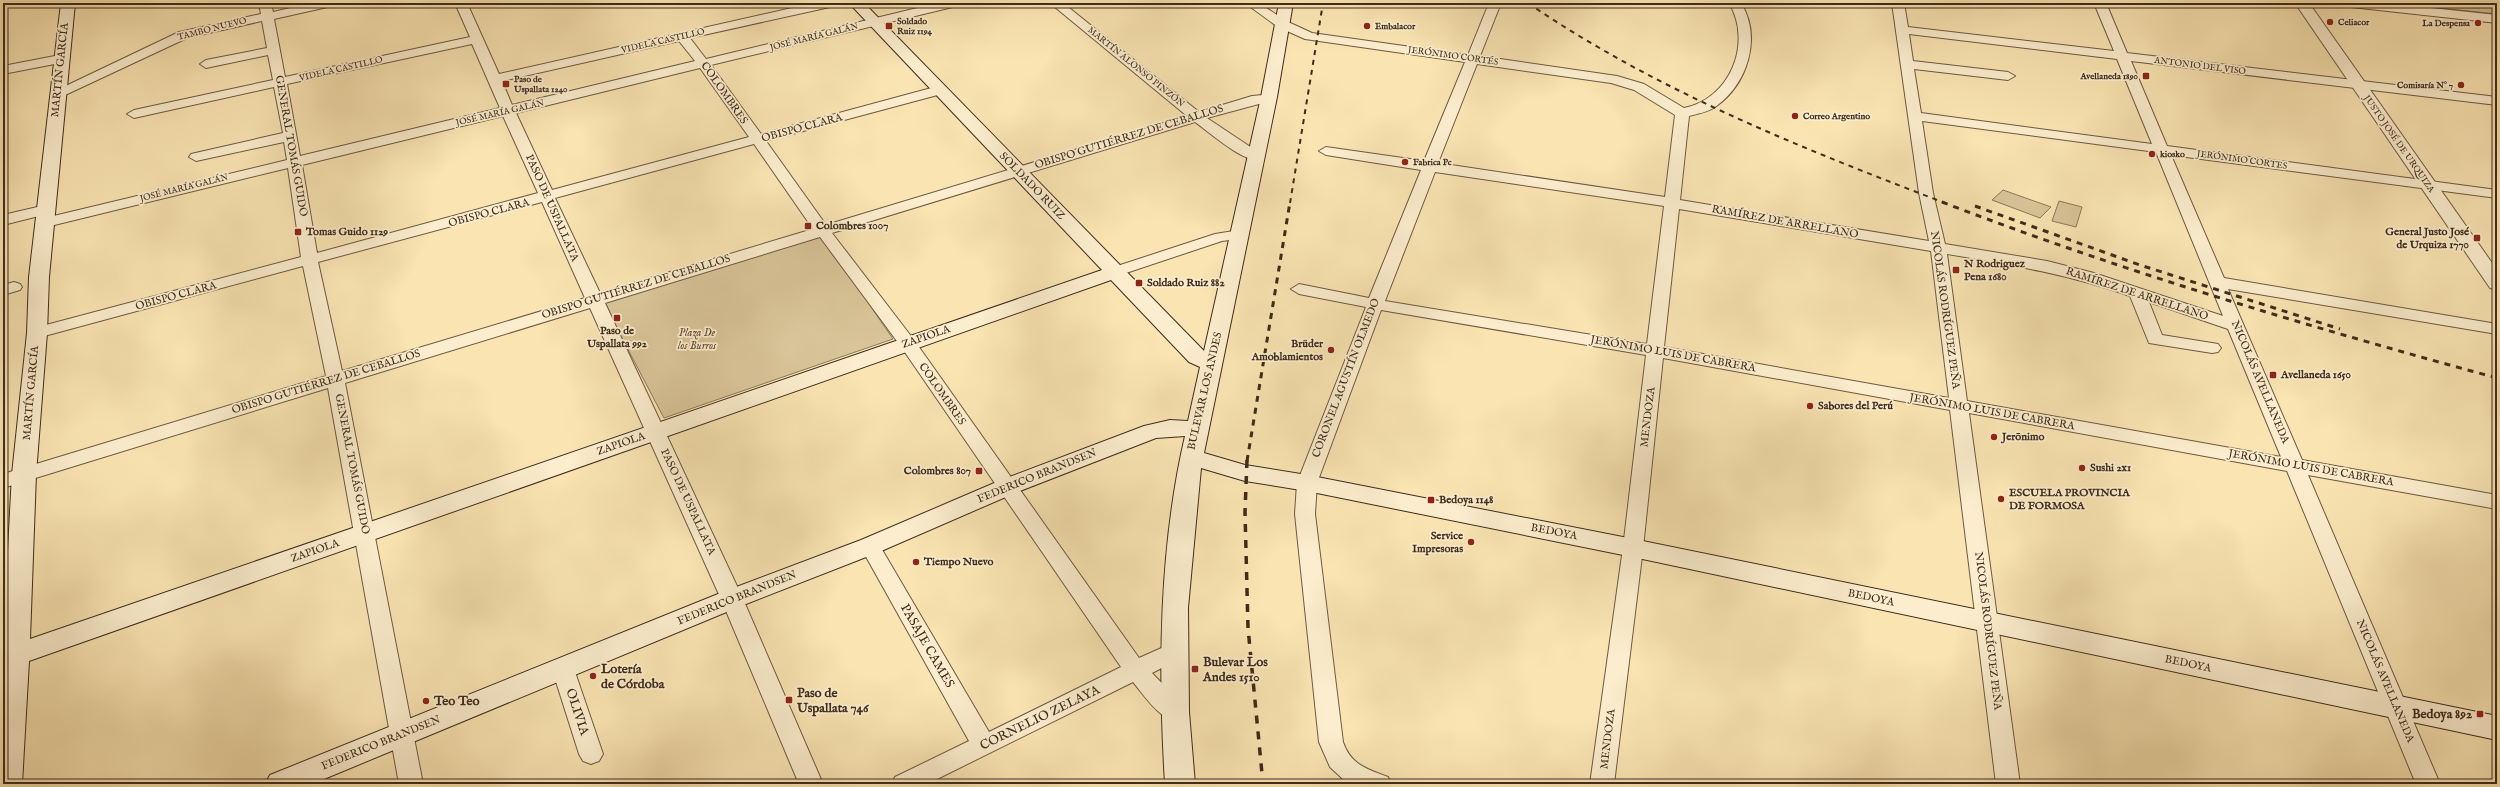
<svg xmlns="http://www.w3.org/2000/svg" width="2500" height="787" viewBox="0 0 2500 787" font-family="'IM FELL English',serif">
<rect width="100%" height="100%" fill="#f9e4b2"/>
<filter id="stains"><feTurbulence type="fractalNoise" baseFrequency=".005" numOctaves="4"/><feColorMatrix values="0 0 0 0 .2 0 0 0 0 .09 0 0 0 0 .02 0 0 0 .5 -.17"/></filter>
<radialGradient id="worn" r=".72"><stop offset=".6" stop-color="#630" stop-opacity="0"/><stop offset="1" stop-color="#630" stop-opacity=".3"/></radialGradient>
<g fill="#d9c599" stroke="#8c785b">
<path d="M 2393,3 L 2490,3 L 2497,11 L 2497,14 Z"/>
<path d="M 2003,190 L 2051,207 L 2040,218 L 1992,200 Z"/>
<path d="M 2059,201 L 2082,207 L 2076,227 L 2052,221 Z"/>
<path d="M 821,234 L 893,339 L 664,418 L 603,302 Z"/>
</g>
<g fill="none" stroke-linecap="round" stroke-linejoin="round">
<g stroke="#6d5942" stroke-width="2">
<g id="minor">
<path d="M 259,3 L 271,3 L 273,12 L 312,3 L 334,3 L 332,6 L 274,19 L 285,77 L 470,37 L 455,3 L 467,3 L 499,74 L 814,3 L 836,3 L 830,7 L 690,38 L 706,59 L 938,3 L 959,3 L 957,6 L 711,65 L 761,134 L 935,87 L 945,87 L 947,90 L 945,93 L 766,141 L 826,225 L 1187,116 L 1050,3 L 1063,3 L 1199,112 L 1252,96 L 1274,94 L 1276,97 L 1274,100 L 1207,118 L 1261,154 L 1263,157 L 1261,160 C 1245,164 1209,132 1195,122 L 832,233 L 914,340 L 1139,658 L 1175,642 L 1183,645 L 1186,651 L 1183,657 L 1152,673 L 1183,705 L 1187,712 L 1183,719 C 1163,726 1145,696 1133,682 L 927,784 L 892,784 L 895,777 L 969,741 L 860,546 L 863,541 L 870,539 L 877,541 L 989,732 L 1121,667 L 902,348 L 820,237 L 605,303 L 743,599 L 823,784 L 799,784 L 721,599 L 590,308 L 345,383 L 423,784 L 399,784 L 328,388 L 3,488 L 3,474 L 326,376 L 303,266 L 37,338 L 31,337 L 28,333 L 31,329 L 301,257 L 288,168 L 46,227 L 38,222 L 41,219 L 287,160 L 284,142 L 196,161 L 189,157 L 191,154 L 283,133 L 274,87 L 134,118 L 127,114 L 134,110 L 273,80 L 268,55 L 206,68 L 200,64 L 206,60 L 267,48 L 262,21 L 187,38 L 63,96 L 58,97 L 51,93 L 179,32 L 261,14 ZM 679,41 L 695,61 L 512,105 L 502,81 ZM 472,44 L 500,108 L 300,156 L 287,84 ZM 700,68 L 749,137 L 552,190 L 516,113 ZM 503,116 L 538,193 L 317,253 L 302,165 ZM 754,144 L 813,229 L 600,293 L 555,198 ZM 542,202 L 585,298 L 342,371 L 318,262 Z"/>
<path d="M 1245,3 L 1259,3 L 1286,21 L 1312,33 L 1468,55 L 1489,3 L 1501,3 L 1480,56 L 1617,76 L 1644,84 L 1684,108 C 1730,99 1753,43 1729,3 L 1741,3 C 1762,37 1748,84 1715,107 C 1708,112 1697,114 1689,116 L 1680,200 L 1929,241 L 1919,193 L 1892,3 L 1904,3 L 1908,27 L 2114,51 L 2094,3 L 2106,3 L 2127,53 L 2497,97 L 2497,105 L 2131,61 L 2167,146 L 2497,190 L 2497,198 L 2171,155 L 2224,278 L 2497,324 L 2497,334 L 2228,289 L 2302,460 L 2497,495 L 2497,509 L 2308,475 L 2440,784 L 2416,784 L 2287,471 L 1969,413 L 2020,784 L 1996,784 L 1950,410 L 1663,358 L 1643,548 L 1614,784 L 1590,784 L 1623,548 L 1646,355 L 1381,310 L 1317,483 L 1315,514 L 1343,742 C 1351,765 1367,769 1388,777 L 1391,784 L 1346,782 L 1330,767 L 1319,742 L 1295,514 L 1297,483 L 1366,307 L 1299,294 L 1291,289 L 1299,284 L 1369,298 L 1421,170 L 1326,155 L 1319,151 L 1326,147 L 1424,161 L 1465,62 L 1305,39 L 1278,27 ZM 1909,34 L 2117,59 L 2152,144 L 1921,113 L 1914,69 L 2008,80 L 2015,76 L 2008,72 L 1913,61 ZM 1477,64 L 1611,83 L 1634,90 L 1675,115 L 1665,197 L 1438,163 ZM 1922,121 L 2156,152 L 2223,316 L 2094,273 L 2047,261 L 1945,244 L 1933,193 ZM 1435,172 L 1664,206 L 1647,344 L 1385,301 ZM 1679,209 L 1931,251 L 1949,398 L 1664,347 ZM 1947,254 C 2012,265 2067,274 2130,296 L 2149,343 L 2212,353 L 2218,352 L 2221,348 L 2218,344 L 2212,343 L 2162,335 L 2149,302 L 2228,329 L 2281,457 L 1967,401 Z"/>
<path d="M 2345,3 L 2384,3 L 2497,15 L 2497,23 L 2351,7 Z"/>
<path d="M 60,55 L 65,56 L 66,59 L 65,62 L 3,74 L 3,66 Z"/>
<path d="M 46,205 L 54,210 L 51,213 L 3,225 L 3,215 Z"/>
<path d="M 1240,230 L 1248,235 L 1245,238 L 1222,241 L 1114,277 L 1106,272 L 1108,269 L 1215,234 Z"/>
<path d="M 14,282 L 20,284 L 22,287 L 20,290 L 3,295 L 3,285 Z"/>
<path d="M 563,660 L 571,663 L 574,669 L 603,754 L 599,761 L 591,764 L 583,761 L 579,754 L 552,669 L 555,663 Z"/>
</g>
</g>
<g stroke="#6d5942" stroke-width="2">
<path id="tertiary" d="M 2295,3 L 2309,3 L 2497,270 L 2497,290 L 2490,288 Z"/>
</g>
<g stroke="#3e2b1d" stroke-width="2">
<path id="secondary" d="M 61,3 L 75,3 L 49,277 L 47,333 L 36,474 L 30,639 L 1102,270 L 849,3 L 864,3 L 1204,351 L 1261,97 L 1279,3 L 1293,3 L 1277,97 L 1204,453 L 1245,465 L 1307,475 L 1633,539 L 2497,716 L 2497,740 L 1633,557 L 1307,491 L 1245,481 L 1201,468 L 1188,608 L 1189,712 L 1195,784 L 1165,784 C 1158,668 1159,548 1185,436 L 1156,438 L 1015,493 L 879,552 L 741,606 L 312,784 L 265,784 L 270,775 L 723,592 L 861,540 L 999,481 L 1144,426 L 1170,420 L 1188,421 L 1200,367 L 1189,362 L 1111,280 L 29,661 L 22,784 L 3,784 L 3,645 L 12,474 L 27,333 L 29,277 Z"/>
</g>
<use href="#minor" fill="#fbedcd" fill-rule="evenodd"/>
<use href="#tertiary" fill="#fbedcd" fill-rule="evenodd"/>
<use href="#secondary" fill="#fbedcd" fill-rule="evenodd"/>
<g stroke="#3e2b1d" stroke-width="2" stroke-dasharray="5 5" stroke-linecap="butt">
<path d="M 1528,3 C 1655,90 1801,148 1945,203"/>
<path d="M 1290,203 L 1323,3"/>
</g>
<g stroke="#3e2b1d" stroke-width="3" stroke-dasharray="6 6" stroke-linecap="butt">
<path d="M 1942,202 C 2124,272 2310,327 2497,378"/>
<path d="M 1975,206 L 2140,265 L 2340,329"/>
<path d="M 1247,461 L 1290,202"/>
</g>
<path stroke="#3e2b1d" stroke-width="3.5" stroke-dasharray="8 8" stroke-linecap="butt" d="M 1247,460 L 1245,512 L 1248,628 L 1263,784"/>
</g>
<g fill="#8f2418" stroke="#fbedcd" stroke-width="1.5">
<circle cx="2330" cy="22" r="4"/>
<circle cx="2478" cy="23" r="4"/>
<rect x="885" y="22" width="8" height="8" rx="2"/>
<circle cx="1367" cy="26" r="4"/>
<rect x="2142" y="72" width="8" height="8" rx="2"/>
<rect x="502" y="80" width="8" height="8" rx="2"/>
<circle cx="2461" cy="85" r="4"/>
<circle cx="1795" cy="116" r="4"/>
<circle cx="2152" cy="154" r="4"/>
<circle cx="1405" cy="162" r="4"/>
<rect x="804" y="222" width="8" height="8" rx="2"/>
<rect x="294" y="228" width="8" height="8" rx="2"/>
<rect x="2473" y="234" width="8" height="8" rx="2"/>
<rect x="1952" y="266" width="8" height="8" rx="2"/>
<rect x="1135" y="279" width="8" height="8" rx="2"/>
<rect x="613" y="314" width="8" height="8" rx="2"/>
<circle cx="1331" cy="350" r="4"/>
<rect x="2269" y="371" width="8" height="8" rx="2"/>
<circle cx="1810" cy="406" r="4"/>
<circle cx="1994" cy="437" r="4"/>
<circle cx="2082" cy="468" r="4"/>
<rect x="975" y="467" width="8" height="8" rx="2"/>
<circle cx="2001" cy="499" r="4"/>
<rect x="1427" y="496" width="8" height="8" rx="2"/>
<circle cx="1471" cy="542" r="4"/>
<circle cx="916" cy="562" r="4"/>
<rect x="1191" y="665" width="8" height="8" rx="2"/>
<circle cx="593" cy="676" r="4"/>
<rect x="785" y="696" width="8" height="8" rx="2"/>
<circle cx="426" cy="701" r="4"/>
<rect x="2476" y="710" width="8" height="8" rx="2"/>
</g>
<g text-anchor="middle" dominant-baseline="central" stroke-width="3.5" stroke-linejoin="round" paint-order="stroke">
<g font-size="9" font-weight="bold" fill="#3e2b1d" stroke="#fbedcd" text-anchor="start">
<text x="897" y="21">Soldado<tspan x="897" dy="10">Ruiz 1194</tspan></text>
<text x="2338" y="22">Celiacor</text>
<text x="2470" y="23" text-anchor="end">La Despensa</text>
<text x="1375" y="26">Embalacor</text>
<text x="2138" y="76" text-anchor="end">Avellaneda 1890</text>
<text x="514" y="79">Paso de<tspan x="514" dy="10">Uspallata 1240</tspan></text>
<text x="2453" y="85" text-anchor="end">Comisaría N° 7</text>
<text x="1803" y="116">Correo Argentino</text>
<text x="2160" y="154">kiosko</text>
<text x="1413" y="162">Fabrica Pc</text>
</g>
<g font-size="9" fill="#3e2b1d" stroke="#fbedcd">
<text transform="translate(212 29) rotate(-14)">TAMBO NUEVO</text>
<text transform="translate(814 37) rotate(-14)">JOSÉ MARÍA GALÁN</text>
<text transform="translate(663 41) rotate(-13)">VIDELA CASTILLO</text>
<text transform="translate(1453 56) rotate(8)">JERÓNIMO CORTÉS</text>
<text transform="translate(2200 66) rotate(7)">ANTONIO DEL VISO</text>
<text transform="translate(1136 67) rotate(39)">MARTÍN ALONSO PINZÓN</text>
<text transform="translate(341 69) rotate(-13)">VIDELA CASTILLO</text>
<text transform="translate(500 113) rotate(-13)">JOSÉ MARÍA GALÁN</text>
<text transform="translate(2399 144) rotate(55)">JUSTO JOSÉ DE URQUIZA</text>
<text transform="translate(2242 160) rotate(8)">JERÓNIMO CORTES</text>
<text transform="translate(184 188) rotate(-14)">JOSÉ MARÍA GALÁN</text>
</g>
<g font-size="11" fill="#3e2b1d" stroke="#fbedcd">
<text transform="translate(60 70) rotate(-84)">MARTÍN GARCÍA</text>
<text transform="translate(724 93) rotate(55)">COLOMBRES</text>
<text transform="translate(802 128) rotate(-15)">OBISPO CLARA</text>
<text transform="translate(1129 137) rotate(-17)">OBISPO GUTIÉRREZ DE CEBALLOS</text>
<text transform="translate(291 146) rotate(80)">GENERAL TOMÁS GUIDO</text>
<text transform="translate(1032 186) rotate(46)">SOLDADO RUIZ</text>
<text transform="translate(552 208) rotate(66)">PASO DE USPALLATA</text>
<text transform="translate(489 213) rotate(-15)">OBISPO CLARA</text>
<text transform="translate(1785 222) rotate(10)">RAMÍREZ DE ARRELLANO</text>
<text transform="translate(636 287) rotate(-17)">OBISPO GUTIÉRREZ DE CEBALLOS</text>
<text transform="translate(2137 294) rotate(18)">RAMÍREZ DE ARRELLANO</text>
<text transform="translate(176 296) rotate(-15)">OBISPO CLARA</text>
<text transform="translate(1945 310) rotate(82)">NICOLÁS RODRÍGUEZ PEÑA</text>
<text transform="translate(926 337) rotate(-19)">ZAPIOLA</text>
<text transform="translate(1673 354) rotate(10)">JERÓNIMO LUIS DE CABRERA</text>
<text transform="translate(1346 378) rotate(-69)">CORONEL AGUSTÍN OLMEDO</text>
<text transform="translate(326 382) rotate(-17)">OBISPO GUTIÉRREZ DE CEBALLOS</text>
<text transform="translate(2260 382) rotate(67)">NICOLÁS AVELLANEDA</text>
<text transform="translate(1205 391) rotate(-77)">BULEVAR LOS ANDES</text>
<text transform="translate(31 393) rotate(-85)">MARTÍN GARCÍA</text>
<text transform="translate(942 394) rotate(55)">COLOMBRES</text>
<text transform="translate(1992 412) rotate(10)">JERÓNIMO LUIS DE CABRERA</text>
<text transform="translate(1648 417) rotate(-83)">MENDOZA</text>
<text transform="translate(621 444) rotate(-19)">ZAPIOLA</text>
<text transform="translate(352 464) rotate(79)">GENERAL TOMÁS GUIDO</text>
<text transform="translate(2311 468) rotate(10)">JERÓNIMO LUIS DE CABRERA</text>
<text transform="translate(1037 476) rotate(-22)">FEDERICO BRANDSEN</text>
<text transform="translate(688 502) rotate(65)">PASO DE USPALLATA</text>
<text transform="translate(1554 532) rotate(11)">BEDOYA</text>
<text transform="translate(315 551) rotate(-19)">ZAPIOLA</text>
<text transform="translate(737 598) rotate(-22)">FEDERICO BRANDSEN</text>
<text transform="translate(1871 598) rotate(12)">BEDOYA</text>
<text transform="translate(1988 631) rotate(83)">NICOLÁS RODRÍGUEZ PEÑA</text>
<text transform="translate(2188 664) rotate(12)">BEDOYA</text>
<text transform="translate(2385 681) rotate(67)">NICOLÁS AVELLANEDA</text>
<text transform="translate(1608 739) rotate(-83)">MENDOZA</text>
<text transform="translate(381 743) rotate(-22)">FEDERICO BRANDSEN</text>
</g>
<g font-size="11" font-weight="bold" fill="#3e2b1d" stroke="#fbedcd" text-anchor="start">
<text x="816" y="226">Colombres 1007</text>
<text x="306" y="232">Tomas Guido 1129</text>
<text x="2469" y="232" text-anchor="end">General Justo José<tspan x="2469" dy="13">de Urquiza 1770</tspan></text>
<text x="1964" y="264">N Rodriguez<tspan x="1964" dy="13">Pena 1680</tspan></text>
<text x="1147" y="283">Soldado Ruiz 882</text>
<text x="617" y="331" text-anchor="middle">Paso de<tspan x="617" dy="13">Uspallata 992</tspan></text>
<text x="1323" y="344" text-anchor="end">Brüder<tspan x="1323" dy="13">Amoblamientos</tspan></text>
<text x="2281" y="375">Avellaneda 1650</text>
<text x="1818" y="406">Sabores del Perú</text>
<text x="2002" y="437">Jerōnimo</text>
<text x="2090" y="468">Sushi 2x1</text>
<text x="971" y="471" text-anchor="end">Colombres 807</text>
<text x="2009" y="493">ESCUELA PROVINCIA<tspan x="2009" dy="13">DE FORMOSA</tspan></text>
<text x="1439" y="500">Bedoya 1148</text>
<text x="1463" y="536" text-anchor="end">Service<tspan x="1463" dy="13">Impresoras</tspan></text>
<text x="924" y="562">Tiempo Nuevo</text>
</g>
<g font-size="11" font-style="italic" fill="#5d4a36" stroke="#fbedcd">
<text x="697" y="333">Plaza De<tspan x="697" dy="13">los Burros</tspan></text>
</g>
<g font-size="13" fill="#3e2b1d" stroke="#fbedcd">
<text transform="translate(927 646) rotate(60)">PASAJE CAMES</text>
<text transform="translate(577 712) rotate(72)">OLIVIA</text>
<text transform="translate(1040 718) rotate(-26)">CORNELIO ZELAYA</text>
</g>
<g font-size="13" font-weight="bold" fill="#3e2b1d" stroke="#fbedcd" text-anchor="start">
<text x="1203" y="662">Bulevar Los<tspan x="1203" dy="15">Andes 1510</tspan></text>
<text x="601" y="669">Lotería<tspan x="601" dy="15">de Córdoba</tspan></text>
<text x="797" y="693">Paso de<tspan x="797" dy="15">Uspallata 746</tspan></text>
<text x="434" y="701">Teo Teo</text>
<text x="2472" y="714" text-anchor="end">Bedoya 892</text>
</g>
</g>
<rect width="2500" height="787" fill="none" stroke="#f9e4b2" stroke-width="16"/>
<rect x="4" y="4" width="2492" height="779" fill="none" stroke="#3e2b1d" stroke-width="2"/>
<rect x="8" y="8" width="2484" height="771" fill="none" stroke="#3e2b1d"/>
<rect width="100%" height="100%" filter="url(#stains)"/>
<rect width="100%" height="100%" fill="url(#worn)"/>
</svg>
